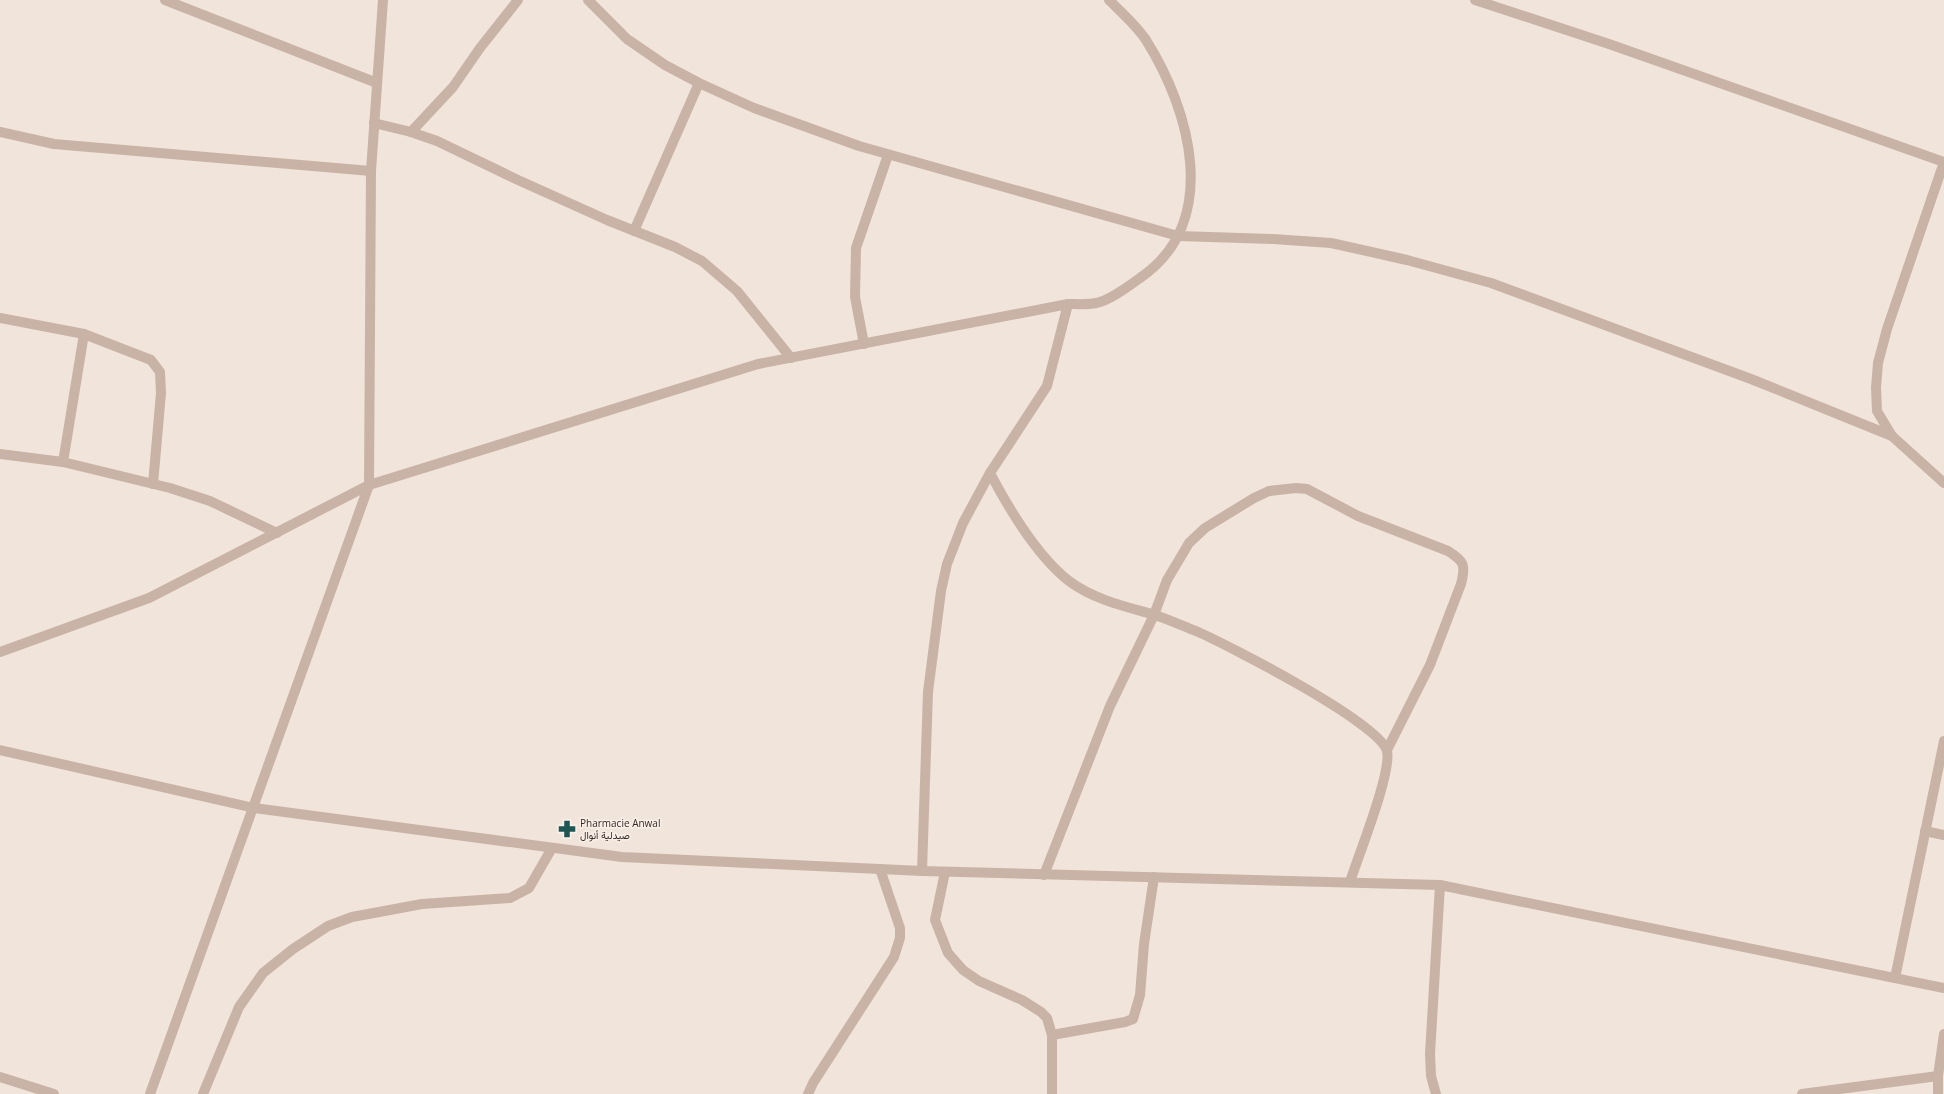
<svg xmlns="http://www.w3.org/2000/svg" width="1944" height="1094" viewBox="0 0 1944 1094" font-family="'Open Sans',Vazirmatn,sans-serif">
<rect width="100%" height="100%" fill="#f1e4db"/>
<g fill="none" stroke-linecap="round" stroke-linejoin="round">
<g stroke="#c9b3a7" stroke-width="10">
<path d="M 945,872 L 935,920 L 948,953 L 963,970 L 979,981 L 1022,1000 L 1041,1012 L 1047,1018 L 1052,1035 L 1052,1094"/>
<path d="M 1052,1035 L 1125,1022 L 1133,1019 L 1140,995 L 1144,944 L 1154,877"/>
<path d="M 203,1094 L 239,1007 L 263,973 L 293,949 L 328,926 L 352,917 L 422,904 L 510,898 L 529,888 L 552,848"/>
<path d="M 808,1094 L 813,1083 L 894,957 L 900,938 L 900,928 L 880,869"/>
</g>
<g stroke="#c9b3a7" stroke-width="10">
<path d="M 165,0 L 377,83"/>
<path d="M 588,0 L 627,39 L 665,65 L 699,83 L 754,108 L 859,146 L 1178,236 L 1273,239 L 1331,243 L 1407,260 L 1491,283 L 1751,379 L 1892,436"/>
<path d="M 374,123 L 411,132 L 437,141 L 518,180 L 607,220 L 675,247 L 702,261 L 737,291 L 791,358"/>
<path d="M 0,132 L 54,144 L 371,171"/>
<path d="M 411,132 L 453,87 L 480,48 L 518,0"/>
<path d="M 1944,162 L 1887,329 L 1878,363 L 1876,388 L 1877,411 L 1892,436 L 1944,483"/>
<path d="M 634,231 L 699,83"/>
<path d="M 0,318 L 84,334 L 151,360 L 160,372 L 161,393 L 153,484"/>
<path d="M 864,344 L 855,297 L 856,248 L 888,155"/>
<path d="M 0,454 L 63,462 L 170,488 L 210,501 L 277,533"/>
<path d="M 63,462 L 84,334"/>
<path d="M 990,473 C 1009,509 1037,556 1069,581 C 1093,599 1123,606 1152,614 C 1165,618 1183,626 1196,631 C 1228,645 1380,723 1387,751 C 1392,773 1358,856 1350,882"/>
<path d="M 0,652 L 149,598 L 369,485 L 758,364 L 1068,304 C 1077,304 1087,305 1096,303 C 1109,301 1129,286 1140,278 C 1222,222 1190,110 1146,40 C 1137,26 1121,12 1109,0"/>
<path d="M 0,750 L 254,808 L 622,857 L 922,871 L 1440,885 L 1944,988"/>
<path d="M 1925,831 L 1944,835"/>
<path d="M 922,871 L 928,692 L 941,591 L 947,564 L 963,523 L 990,473 L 1047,386 L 1068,304"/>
<path d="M 1044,875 L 1110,706 L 1154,615 L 1167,580 L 1189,543 L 1205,528 L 1254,498 L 1269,491 L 1296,488 L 1307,489 L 1358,516 L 1448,551 C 1464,561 1466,565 1461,584 L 1430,665 L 1387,750"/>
<path d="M 1895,978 L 1944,741"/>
<path d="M 0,1077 L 54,1094"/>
<path d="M 150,1094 L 369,485 L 371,171 L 383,0"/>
<path d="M 1436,1094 L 1431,1076 L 1430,1054 L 1440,885"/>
<path d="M 1802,1094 L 1938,1076"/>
<path d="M 1938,1094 L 1938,1076 L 1944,1034"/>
</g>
<path stroke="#c9b3a7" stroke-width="10" d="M 1475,0 L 1609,44 L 1944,162"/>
</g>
<defs>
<g id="pharmacy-bare" transform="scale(1.38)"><path d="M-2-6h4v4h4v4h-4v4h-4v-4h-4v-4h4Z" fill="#1e5654" stroke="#f9efe7" stroke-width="2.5" paint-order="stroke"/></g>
</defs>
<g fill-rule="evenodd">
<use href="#pharmacy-bare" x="567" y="829"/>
</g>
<g text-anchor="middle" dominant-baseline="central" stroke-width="3" stroke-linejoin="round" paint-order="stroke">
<g font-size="10" fill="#352a27" stroke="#f9efe7" text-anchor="start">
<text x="580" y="823">Pharmacie Anwal<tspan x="580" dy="12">صيدلية أنوال</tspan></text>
</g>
</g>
</svg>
